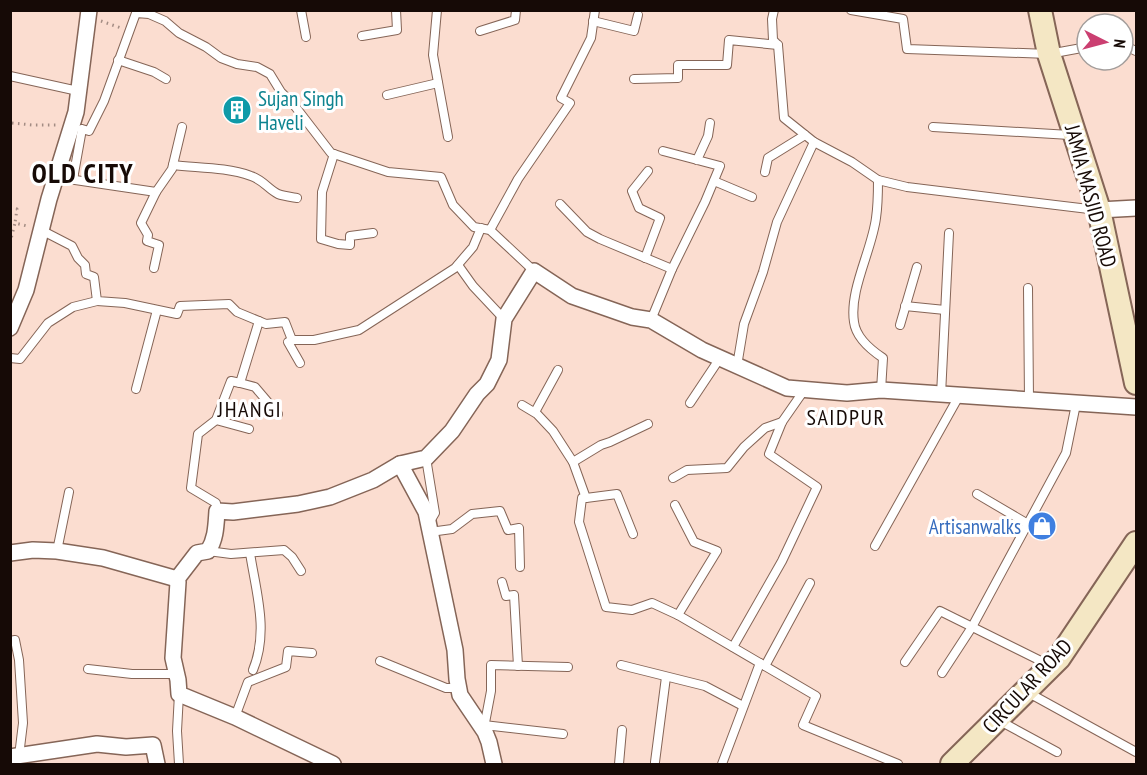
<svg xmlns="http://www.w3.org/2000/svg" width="1147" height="775" viewBox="0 0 1147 775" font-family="'PT Sans Narrow',sans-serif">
<rect width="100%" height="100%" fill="#fbddd0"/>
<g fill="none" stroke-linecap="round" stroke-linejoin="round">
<g stroke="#856557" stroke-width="10">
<g id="lane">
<path d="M 301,10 L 306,37"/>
<path d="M 437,10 L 433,55 L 448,137"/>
<path d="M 774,10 L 772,19 L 773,40 L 778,45 L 784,118 L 814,142 L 852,162 L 878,180 L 907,187 L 1097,210"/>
<path d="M 851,10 L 903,19 L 907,49 L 1049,54 L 1087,47"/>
<path d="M 593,21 L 634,31 L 638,15"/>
<path d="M 480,31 L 515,20 L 516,10"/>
<path d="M 362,36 L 397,30 L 396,10"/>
<path d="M 1123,45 L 1136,51"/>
<path d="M 118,60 L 154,72 L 166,79"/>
<path d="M 10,76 L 78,91"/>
<path d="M 634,79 L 678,78 L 678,65 L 727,65 L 729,40 L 778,45"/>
<path d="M 387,95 L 438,83"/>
<path d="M 933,127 L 1070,135"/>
<path d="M 334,154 L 322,192 L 321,239 L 338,244 L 350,245 L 350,236 L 373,233"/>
<path d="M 697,160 L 708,136 L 710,123"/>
<path d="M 173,165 C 199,168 226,167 251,176 C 263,180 268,189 278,194 C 283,196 291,197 297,198"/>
<path d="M 765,172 L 768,158 L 805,135"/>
<path d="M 55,177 L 156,192"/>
<path d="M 73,179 L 82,129 L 89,131 L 104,101 L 136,13 L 149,14 L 165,21 L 179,33 L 206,47 L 221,58 L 237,64 L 257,67 L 270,74 L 281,92 L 294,105 L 331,153 L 388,172 L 441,177 L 453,205 L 474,227 L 490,230 L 534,271"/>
<path d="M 878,180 C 878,192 878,205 876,218 C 872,250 849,290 854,322 C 856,338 871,350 883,358 L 881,390"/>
<path d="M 714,181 L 752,197"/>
<path d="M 560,204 L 587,232 L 600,239 L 672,269"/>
<path d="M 41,230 L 72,246 L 78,258 L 85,265 L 86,274 L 94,277 L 97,301 L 125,303 L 177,314 L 180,306 L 229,304 L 237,312 L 266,324 L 285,322 L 292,340 L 314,340 L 359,330 L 455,268 L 473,247 L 481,228"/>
<path d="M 490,230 L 518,179 L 570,103 L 561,98 L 591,38 L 595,10"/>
<path d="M 645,258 L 660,218 L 639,208 L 632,191 L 648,171"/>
<path d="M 458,265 L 473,286 L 504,319"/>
<path d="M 154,268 L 159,245 L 147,241 L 148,235 L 141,223 L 156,192 L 172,169 L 182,127"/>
<path d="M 1028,288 L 1029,400"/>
<path d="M 905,306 L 945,310"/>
<path d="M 651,320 L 672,269 L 705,202 L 720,166 L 663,151"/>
<path d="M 900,325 L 917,267"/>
<path d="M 292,340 L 288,342 L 300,363"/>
<path d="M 10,358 L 20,359 L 48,323 L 73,307 L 97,301"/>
<path d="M 737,366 L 744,324 L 763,272 L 777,222 L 814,142"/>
<path d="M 240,383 L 255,387 L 278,414"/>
<path d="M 136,389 L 157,310"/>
<path d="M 941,395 L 949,233"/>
<path d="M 690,403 L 720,358"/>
<path d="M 522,405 L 537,414 L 553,431 L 573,462 L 586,498 L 582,498 L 579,522 L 606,607 L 632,610 L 652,603 L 678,615 L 816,696 L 803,725 L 898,764"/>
<path d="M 535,412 L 558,370"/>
<path d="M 216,420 L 249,429"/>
<path d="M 426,458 L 435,513 L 429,523"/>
<path d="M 573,462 L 601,445 L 610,442 L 648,424"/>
<path d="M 673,478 L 687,470 L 727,468 L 744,447 L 765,428 L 782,422"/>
<path d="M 977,494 L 1028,524"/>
<path d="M 586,498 L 617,494 L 633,534"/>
<path d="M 675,505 L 694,542 L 717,551 L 678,615"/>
<path d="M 217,511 L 216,503 L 191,488 L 198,434 L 216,420 L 231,381 L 240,383 L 259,321"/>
<path d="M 430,532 L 452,529 L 472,514 L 500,511 L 508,530 L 519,528 L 520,567"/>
<path d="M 875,546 L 959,396"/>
<path d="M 57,551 L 69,492"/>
<path d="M 208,551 L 231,554 L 284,550 L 292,557 L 301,571"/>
<path d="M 250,553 C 256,592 269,631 253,670"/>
<path d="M 502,582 L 506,596 L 514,595 L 518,666"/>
<path d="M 10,641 L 15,640 L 19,660 L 23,723 L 19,756"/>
<path d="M 733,647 L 782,561 L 817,487 L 769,454 L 782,422 L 805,389"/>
<path d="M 380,661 L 446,688 L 458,688"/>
<path d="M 905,662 L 940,611 L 1049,665"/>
<path d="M 621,665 L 705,686 L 743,706"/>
<path d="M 765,666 L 810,583"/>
<path d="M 88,669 L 132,674 L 176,674"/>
<path d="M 942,673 L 972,627 L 1066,453 L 1076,404"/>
<path d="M 1027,692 L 1136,752"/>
<path d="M 179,694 L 177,731 L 179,764"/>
<path d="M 235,717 L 248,682 L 286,667 L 288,651 L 312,653"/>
<path d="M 1000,721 L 1057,752"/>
<path d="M 484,725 L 563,734"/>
<path d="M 484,728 L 491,691 L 491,665 L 568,667"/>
<path d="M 655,762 L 666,677"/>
<path d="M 619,764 L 622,730"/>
<path d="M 722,764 L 760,663"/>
</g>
</g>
<g stroke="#856557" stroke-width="18">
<g id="street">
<path d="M 1099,210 L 1136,208"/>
<path d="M 10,328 L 26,290 L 49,199 L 76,112 L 89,10"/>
<path d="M 400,464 L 426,512 L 455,650 L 457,679 L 460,695 L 485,732 L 489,742 L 494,764"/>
<path d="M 10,553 L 33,550 L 57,551 L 103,558 L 177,579"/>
<path d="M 10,757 L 97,744 L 126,747 L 153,745 L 157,764"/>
<path d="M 333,764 L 235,717 L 179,694 L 178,680 L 173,658 L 178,582 L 177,579 L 197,553 L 208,551 C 216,539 216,525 217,511 L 233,512 L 298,504 L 330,497 L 373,480 L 400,464 L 426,458 L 452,431 L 477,394 L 487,384 L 499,360 L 504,319 L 534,271 L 572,296 L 632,317 L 651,320 L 702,350 L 787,388 L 847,393 L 881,390 L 1136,407"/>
</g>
</g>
<g stroke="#856557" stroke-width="26">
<g id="secondary">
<path d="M 1040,10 L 1049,54 L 1099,210 L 1136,383"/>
<path d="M 952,764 L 1059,658 L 1136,543"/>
</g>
</g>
<g stroke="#a38c83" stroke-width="3" stroke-dasharray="1.5 4.5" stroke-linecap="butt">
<path d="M 101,21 L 121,28"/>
<path d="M 12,123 L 32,125 L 57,125"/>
<path d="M 10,208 L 17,209 L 15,223"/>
<path d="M 10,243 L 15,223 L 27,226"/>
</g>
<use href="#lane" stroke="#fff" stroke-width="8"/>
<use href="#street" stroke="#fff" stroke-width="15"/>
<use href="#secondary" stroke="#f4e7c4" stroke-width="22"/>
</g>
<defs>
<g id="building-disc" transform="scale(1.5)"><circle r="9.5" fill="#0f9aa8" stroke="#fff"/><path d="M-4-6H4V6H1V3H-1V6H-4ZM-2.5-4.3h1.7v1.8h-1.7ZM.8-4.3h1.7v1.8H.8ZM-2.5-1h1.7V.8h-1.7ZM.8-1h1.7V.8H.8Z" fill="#fff"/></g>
<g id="shop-disc" transform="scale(1.5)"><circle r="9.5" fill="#3f7fe0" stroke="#fff"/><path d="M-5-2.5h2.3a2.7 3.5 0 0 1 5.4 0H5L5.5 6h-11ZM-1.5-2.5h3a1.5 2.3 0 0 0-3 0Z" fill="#fff"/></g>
</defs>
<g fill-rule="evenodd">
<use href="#building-disc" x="237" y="110"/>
<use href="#shop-disc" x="1042" y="526"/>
</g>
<g text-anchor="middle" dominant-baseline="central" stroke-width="6" stroke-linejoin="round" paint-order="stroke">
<g font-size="21" fill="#0d838f" stroke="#fff" text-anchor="start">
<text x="258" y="98">Sujan Singh<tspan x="258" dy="24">Haveli</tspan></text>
</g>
<g font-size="21" fill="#160a06" stroke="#fff">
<text transform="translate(1091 196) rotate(75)">JAMIA MASJID ROAD</text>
<text transform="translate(1027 686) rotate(-47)">CIRCULAR ROAD</text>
</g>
<g font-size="21" fill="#366cbe" stroke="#fff" text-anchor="end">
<text x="1021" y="526">Artisanwalks</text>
</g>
<g font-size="22" letter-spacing="1.5" fill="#160a06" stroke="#fff">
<text x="250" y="409">JHANGI</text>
<text x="846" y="417">SAIDPUR</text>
</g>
<g font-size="27" font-weight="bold" letter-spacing="1.5" fill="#160a06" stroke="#fff">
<text x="83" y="173">OLD CITY</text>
</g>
</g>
<rect width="1147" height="775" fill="none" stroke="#160a06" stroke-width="24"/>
<g transform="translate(1105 42) rotate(96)"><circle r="28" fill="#ffffff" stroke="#a29d9b" stroke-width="1.5"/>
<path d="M0-4.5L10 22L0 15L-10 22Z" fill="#cb3f71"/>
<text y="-9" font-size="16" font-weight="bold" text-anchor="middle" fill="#160a06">N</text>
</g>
</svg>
